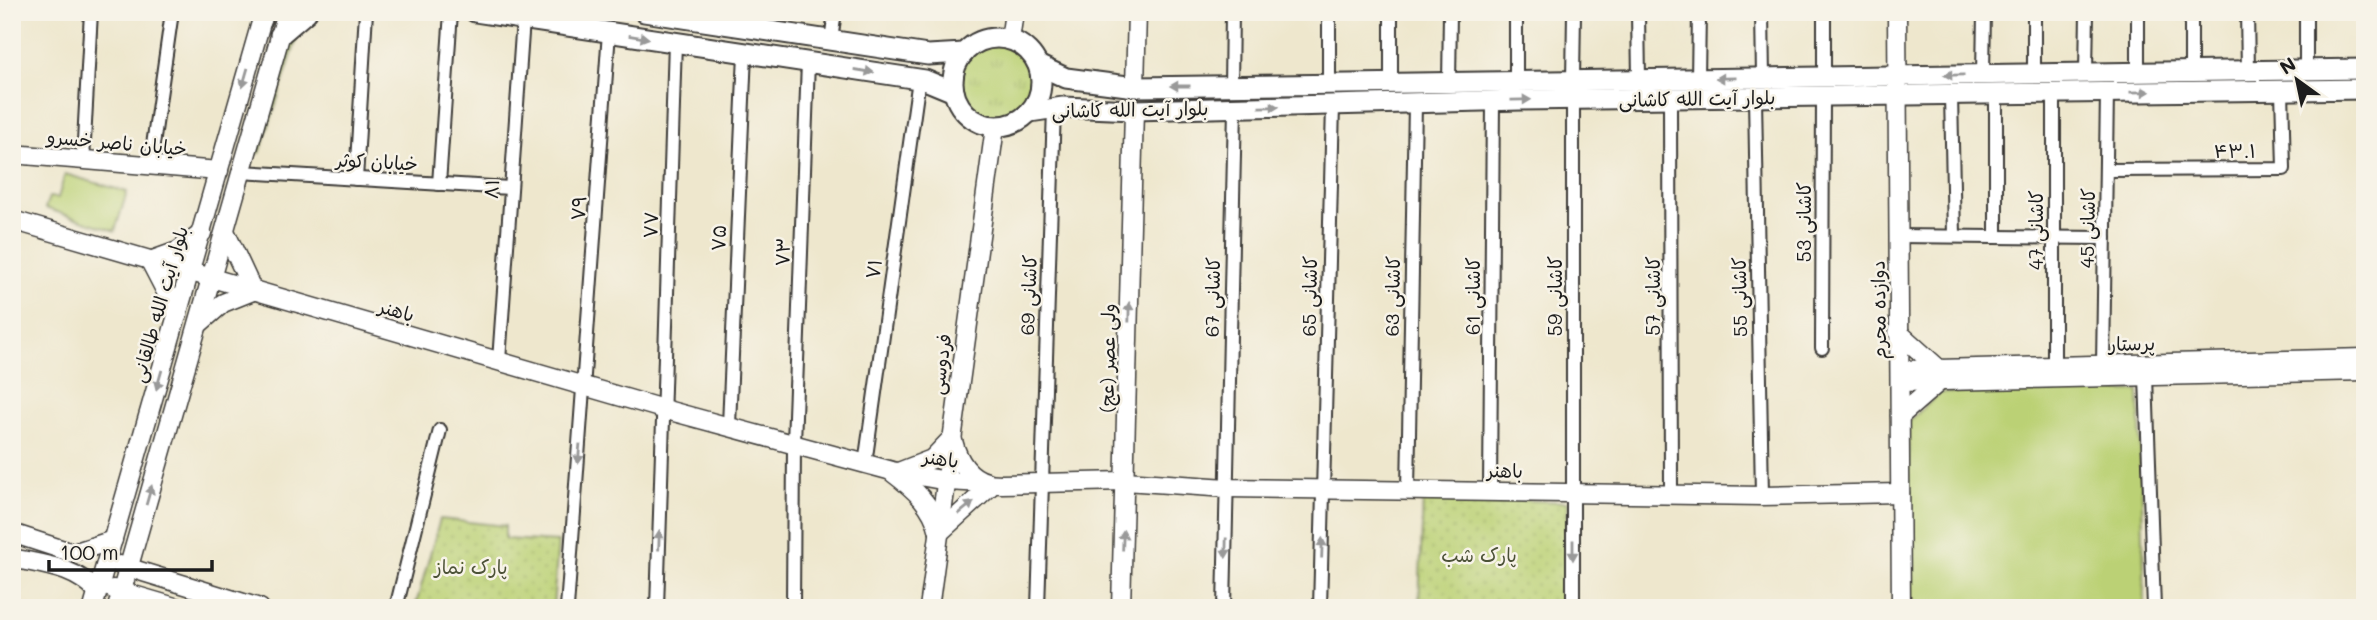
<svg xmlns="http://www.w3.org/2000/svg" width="2377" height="620" viewBox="0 0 2377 620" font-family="Mali,'Playpen Sans Arabic',sans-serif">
<defs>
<pattern id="grass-tufts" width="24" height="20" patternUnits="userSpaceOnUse" patternTransform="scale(1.75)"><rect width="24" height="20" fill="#bbd175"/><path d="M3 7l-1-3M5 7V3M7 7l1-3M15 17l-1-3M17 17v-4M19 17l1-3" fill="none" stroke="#a0b365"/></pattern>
<pattern id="park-dots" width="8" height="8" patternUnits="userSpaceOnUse" patternTransform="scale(1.75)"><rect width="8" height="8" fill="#bbd175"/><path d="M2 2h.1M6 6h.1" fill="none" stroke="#a0b365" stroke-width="1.8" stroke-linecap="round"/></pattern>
</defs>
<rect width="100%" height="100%" fill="#f7f3e8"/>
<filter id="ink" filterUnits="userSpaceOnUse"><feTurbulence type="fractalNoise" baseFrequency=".0143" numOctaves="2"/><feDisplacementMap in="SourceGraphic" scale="14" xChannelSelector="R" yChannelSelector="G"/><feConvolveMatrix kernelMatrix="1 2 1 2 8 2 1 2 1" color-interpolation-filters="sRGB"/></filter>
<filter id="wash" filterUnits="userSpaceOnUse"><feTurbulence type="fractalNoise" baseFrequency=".00686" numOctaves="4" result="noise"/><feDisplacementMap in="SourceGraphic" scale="28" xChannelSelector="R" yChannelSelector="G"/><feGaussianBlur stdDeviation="1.57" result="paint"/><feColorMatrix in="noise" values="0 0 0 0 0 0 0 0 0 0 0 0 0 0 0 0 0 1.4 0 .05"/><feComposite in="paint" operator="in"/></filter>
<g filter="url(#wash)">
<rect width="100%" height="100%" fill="#eee7cd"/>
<g fill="url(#grass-tufts)" stroke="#6c7648" stroke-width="2">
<path d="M 287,31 L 299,32 L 260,153 L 250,152 Z"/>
<circle cx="997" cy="82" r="38"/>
</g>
<g fill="url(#park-dots)" stroke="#6c7648" stroke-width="2">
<path d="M 1423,497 L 1568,502 L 1564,608 L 1419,608 Z"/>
<path d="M 440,519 L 505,526 L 505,539 L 558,542 L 553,608 L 415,608 Z"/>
</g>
<g fill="#bbd175" stroke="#6c7648" stroke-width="2">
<path d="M 65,174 L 127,192 L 115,231 L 45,208 L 49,197 L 58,198 Z"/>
<path d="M 2139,391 L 2145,608 L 1910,608 L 1908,422 L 1940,393 Z"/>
</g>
</g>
<g filter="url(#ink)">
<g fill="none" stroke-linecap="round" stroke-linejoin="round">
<g stroke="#3c3a37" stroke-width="16">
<g id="minor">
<path d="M 1391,12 L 1391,85"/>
<path d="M 1516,12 L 1516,81"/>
<path d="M 1638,12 L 1639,80"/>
<path d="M 1762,12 L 1763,78"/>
<path d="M 1824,12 L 1824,77"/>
<path d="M 2138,12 L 2138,73"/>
<path d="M 2247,12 L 2248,71"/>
<path d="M 2306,12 L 2306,70"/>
<path d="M 754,29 L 757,12"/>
<path d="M 831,40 L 835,12"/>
<path d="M 2191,72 L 2191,12"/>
<path d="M 2086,73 L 2087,12"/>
<path d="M 1983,74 L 1984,12"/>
<path d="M 2034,74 L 2034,12"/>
<path d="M 1698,79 L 1699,12"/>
<path d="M 1573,80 L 1574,12"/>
<path d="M 1449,83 L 1450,12"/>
<path d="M 1231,86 L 1232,12"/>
<path d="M 1329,86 L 1329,12"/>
<path d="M 2054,93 L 2054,366"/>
<path d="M 1951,95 L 1954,236"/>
<path d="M 1755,97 L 1762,496"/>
<path d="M 1670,98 L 1671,494"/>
<path d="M 1573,100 L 1573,608"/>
<path d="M 83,160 L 91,12"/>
<path d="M 150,166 L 172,12"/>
<path d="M 2107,170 L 2284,169 L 2282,90"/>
<path d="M 241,172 L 510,188"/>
<path d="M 356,179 L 366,12"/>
<path d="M 439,184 L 451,12"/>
<path d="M 1897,236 L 2105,238"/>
<path d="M 1996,237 L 1996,94"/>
<path d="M 1822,348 L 1823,96"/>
<path d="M 499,361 L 523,19"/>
<path d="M 2103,365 L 2107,92"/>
<path d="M 2146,376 L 2154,608"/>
<path d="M 729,425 L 745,53"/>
<path d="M 865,464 L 919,79"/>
<path d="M 1408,490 L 1415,104"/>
<path d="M 1490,490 L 1493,101"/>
<path d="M 396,608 L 440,430"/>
<path d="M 567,608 L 609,32"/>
<path d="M 657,608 L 675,42"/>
<path d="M 793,608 L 794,443 L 808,62"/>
<path d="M 1038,608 L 1054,108"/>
<path d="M 1224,608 L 1235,108"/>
<path d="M 1320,608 L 1333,106"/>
</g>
</g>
<g stroke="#3c3a37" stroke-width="21">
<g id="secondary">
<path d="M 1897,12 L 1901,608"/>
<path d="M 1010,40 L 1014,12"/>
<path d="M 1135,87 L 1137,12"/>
<path d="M 12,154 L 219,171"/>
<path d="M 12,220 L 663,409 L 892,471 L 947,481 L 1002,484 L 1125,481 L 1227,488 L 1762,496 L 1900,493"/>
<path d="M 225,231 L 253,291"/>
<path d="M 150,261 L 178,315"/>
<path d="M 150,261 L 178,251 L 202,233"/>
<path d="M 200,323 L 223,303 L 253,291"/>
<path d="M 1898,332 L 1938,368"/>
<path d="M 1900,370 L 2365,358"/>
<path d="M 1900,382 L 2365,371"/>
<path d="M 1900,416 L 1939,382"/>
<path d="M 953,441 C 958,460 968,477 987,482"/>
<path d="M 901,471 L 932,459 L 952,438"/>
<path d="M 893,473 C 914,489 933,505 939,532"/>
<path d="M 12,533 L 73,553 L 113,540"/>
<path d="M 939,533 L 993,484"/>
<path d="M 12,558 C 43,565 76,567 97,592"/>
<path d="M 120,565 L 260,608"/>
<path d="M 113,589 L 178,608"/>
<path d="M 93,608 L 264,12"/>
<path d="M 117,608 L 287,12"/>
<path d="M 929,608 L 995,127"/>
<path d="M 1121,608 L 1134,110"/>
</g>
</g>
<g stroke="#3c3a37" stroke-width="23">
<g id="primary">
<path d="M 261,12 L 262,20"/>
<path d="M 475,12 L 925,80 L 954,92"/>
<path d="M 644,12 L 928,55 L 964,53"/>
<path d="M 280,35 L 307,12"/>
<circle cx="997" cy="82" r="44"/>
<path d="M 1038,65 L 1066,78 L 1135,87 L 2365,69"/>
<path d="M 1030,112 L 1063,107 L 1134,110 L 1521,100 L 2365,89"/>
</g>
</g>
<use href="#minor" stroke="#fff" stroke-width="12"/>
<use href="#secondary" stroke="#fff" stroke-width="18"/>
<use href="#primary" stroke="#fff" stroke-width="19"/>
</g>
<defs><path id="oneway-solid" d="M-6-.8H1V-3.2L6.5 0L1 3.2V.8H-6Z" transform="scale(1.75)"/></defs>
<g fill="#999">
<use href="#oneway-solid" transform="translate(639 37) rotate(9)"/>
<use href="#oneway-solid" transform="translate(864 71) rotate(9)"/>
<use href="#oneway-solid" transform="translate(1954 75) rotate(179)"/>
<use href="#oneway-solid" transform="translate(245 78) rotate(106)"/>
<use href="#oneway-solid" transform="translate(1726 78) rotate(179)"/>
<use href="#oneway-solid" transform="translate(1180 86) rotate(180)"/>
<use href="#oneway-solid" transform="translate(2140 92) rotate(-1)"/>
<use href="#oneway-solid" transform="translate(1521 100) rotate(-1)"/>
<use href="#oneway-solid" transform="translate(1269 107) rotate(-1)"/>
<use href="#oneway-solid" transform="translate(1129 312) rotate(-89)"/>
<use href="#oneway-solid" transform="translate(159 380) rotate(106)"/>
<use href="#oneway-solid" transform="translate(579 454) rotate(95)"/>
<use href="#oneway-solid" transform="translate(149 495) rotate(-74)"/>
<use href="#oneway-solid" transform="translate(966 508) rotate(-39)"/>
<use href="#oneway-solid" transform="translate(659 540) rotate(-88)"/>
<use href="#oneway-solid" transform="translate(1123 540) rotate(-88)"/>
<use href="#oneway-solid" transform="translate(1226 548) rotate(91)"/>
<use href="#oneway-solid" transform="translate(1322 548) rotate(-88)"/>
<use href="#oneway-solid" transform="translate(1573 550) rotate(90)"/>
</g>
</g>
<g text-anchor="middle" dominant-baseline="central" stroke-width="5" stroke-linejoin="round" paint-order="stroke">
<g font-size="19" fill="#1c1c1c" stroke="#f7f3e8">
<text transform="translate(1697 98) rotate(-1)">بلوار آیت الله کاشانی</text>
<text transform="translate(1130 109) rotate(-1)">بلوار آیت الله کاشانی</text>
<text transform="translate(117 142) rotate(5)">خیابان ناصر خسرو</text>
<text x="2235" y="150">۴۳.۱</text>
<text transform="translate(377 161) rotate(3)">خیابان کوثر</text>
<text transform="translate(491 189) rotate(-86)">۸۱</text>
<text transform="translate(578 208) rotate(-86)">۷۹</text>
<text transform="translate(1803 222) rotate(-90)">کاشانی 53</text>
<text transform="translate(650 225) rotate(-88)">۷۷</text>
<text transform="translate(2087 228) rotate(-89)">کاشانی 45</text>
<text transform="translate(2035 230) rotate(-90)">کاشانی 47</text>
<text transform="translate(718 238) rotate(-88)">۷۵</text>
<text transform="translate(782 252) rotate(-88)">۷۳</text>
<text transform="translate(873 269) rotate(-82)">۷۱</text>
<text transform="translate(1028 295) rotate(-88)">کاشانی 69</text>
<text transform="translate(1309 296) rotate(-89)">کاشانی 65</text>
<text transform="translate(1392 296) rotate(-89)">کاشانی 63</text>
<text transform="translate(1472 296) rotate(-90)">کاشانی 61</text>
<text transform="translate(1554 296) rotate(-90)">کاشانی 59</text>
<text transform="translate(1652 296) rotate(-90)">کاشانی 57</text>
<text transform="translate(1212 297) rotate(-89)">کاشانی 67</text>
<text transform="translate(1739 297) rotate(-91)">کاشانی 55</text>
<text transform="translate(159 304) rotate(-74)">بلوار آیت الله طالقانی</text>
<text transform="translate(397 310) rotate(16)">باهنر</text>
<text transform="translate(1878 310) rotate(-91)">دوازده محرم</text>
<text transform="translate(2132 343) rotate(-1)">پرستار</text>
<text transform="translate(1107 358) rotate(-89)">ولی عصر (عج)</text>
<text transform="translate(940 364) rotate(-82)">فردوسی</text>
<text transform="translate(941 458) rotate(8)">باهنر</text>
<text transform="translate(1505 470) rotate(1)">باهنر</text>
</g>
<g font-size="19" fill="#4c5237" stroke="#f7f3e8">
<text x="1479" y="554">پارک شب</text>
<text x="471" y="566">پارک نماز</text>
</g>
</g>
<rect width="2377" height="620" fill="none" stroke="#f7f3e8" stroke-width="42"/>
<g transform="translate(2297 80) rotate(327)" stroke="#f7f3e8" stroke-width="5" paint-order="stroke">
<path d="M0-5L12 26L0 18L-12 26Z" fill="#1c1c1c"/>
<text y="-10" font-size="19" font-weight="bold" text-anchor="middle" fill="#1c1c1c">N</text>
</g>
<path d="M49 560v10h163v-10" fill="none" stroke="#1c1c1c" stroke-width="3.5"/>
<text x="60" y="560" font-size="21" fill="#1c1c1c" stroke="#f7f3e8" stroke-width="5" paint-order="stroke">100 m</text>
</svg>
